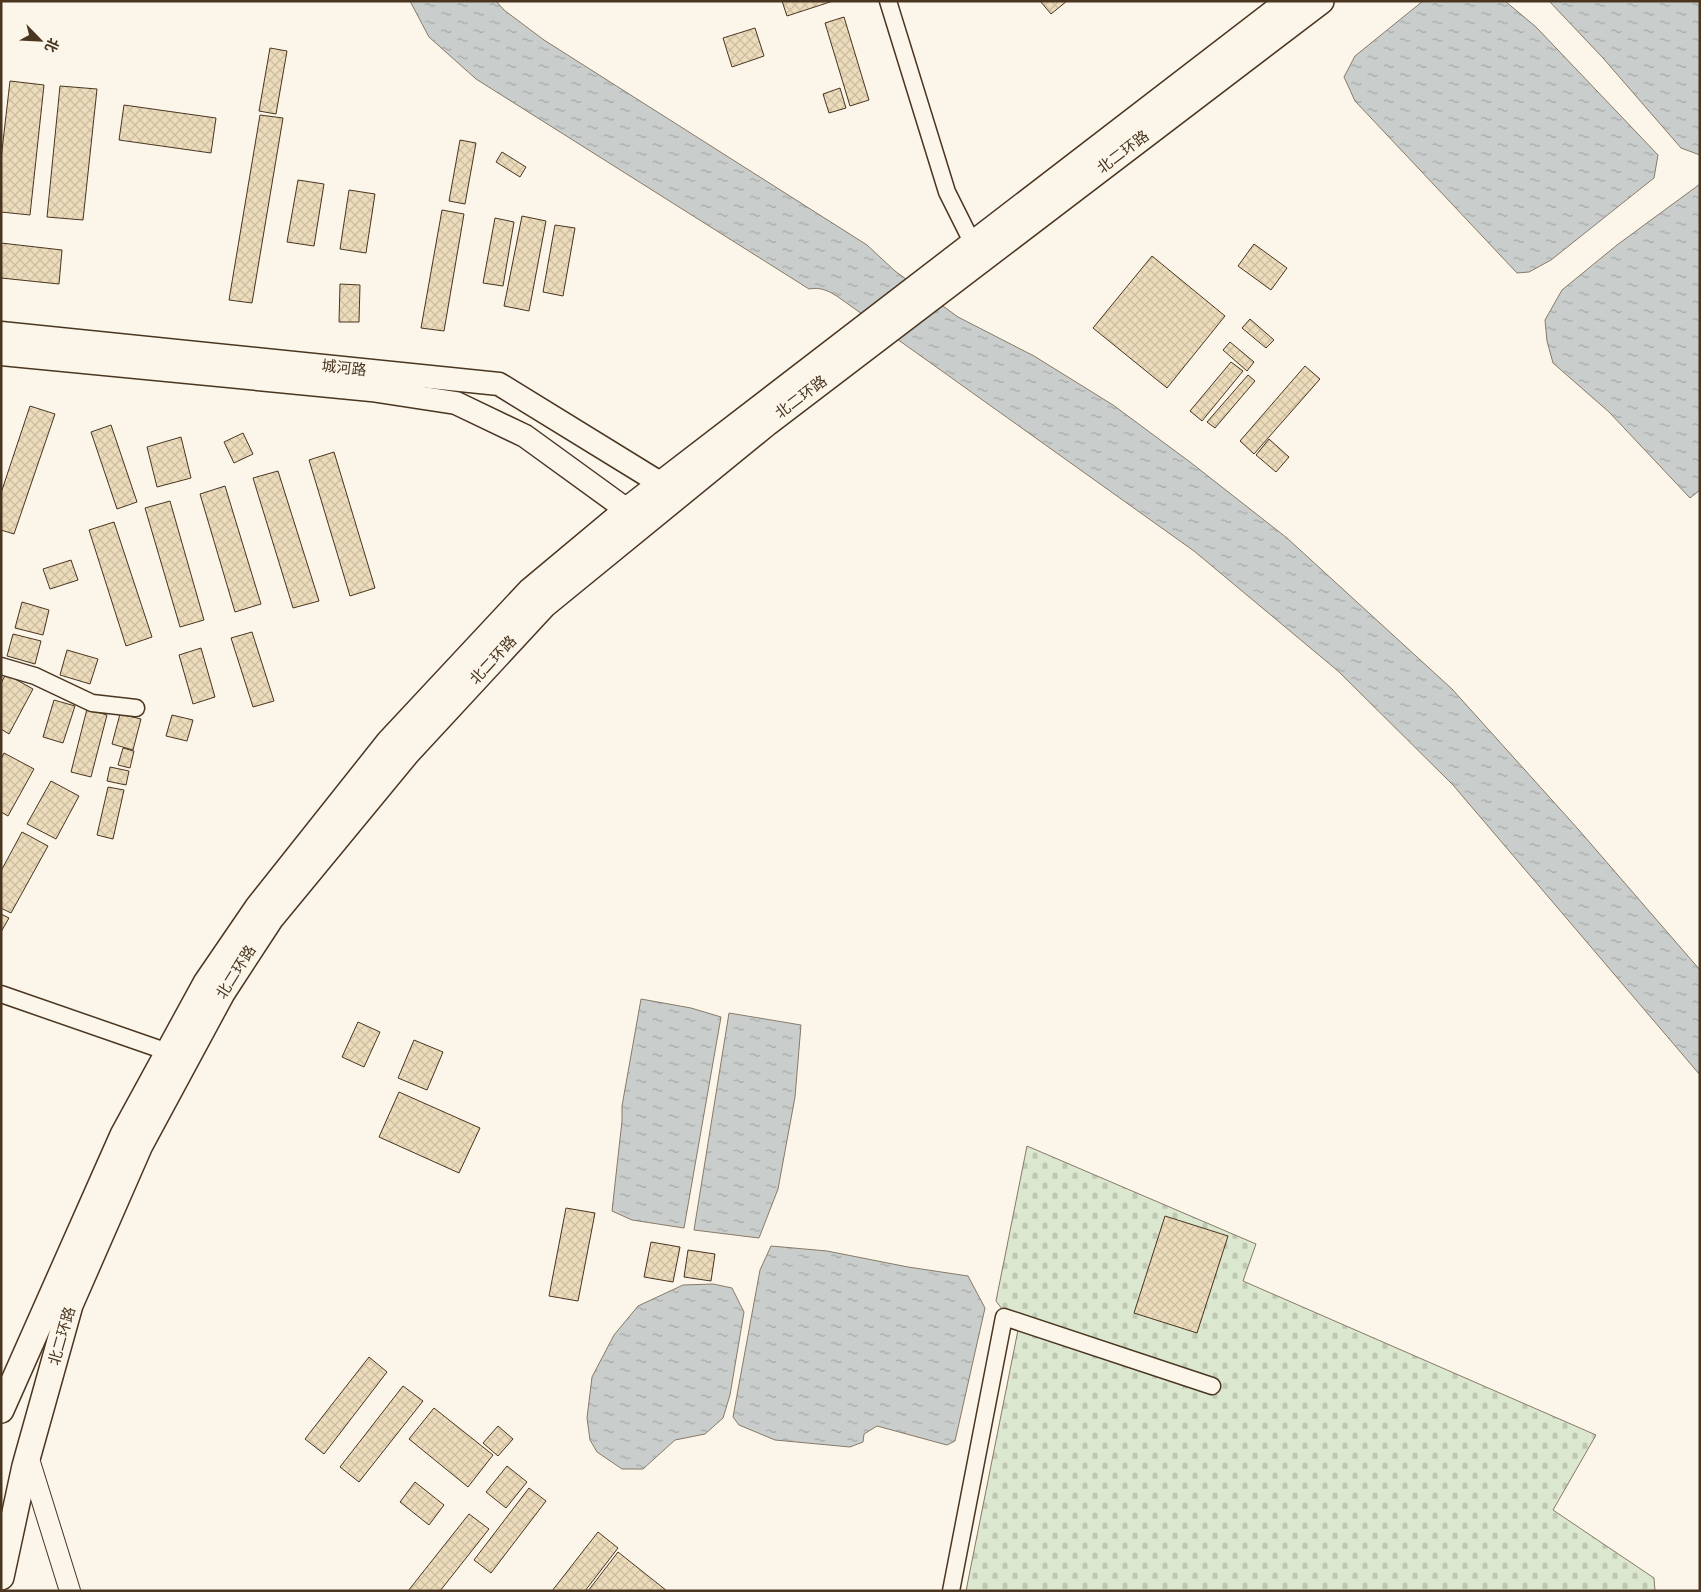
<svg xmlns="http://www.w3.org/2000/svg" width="1701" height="1592" viewBox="0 0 1701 1592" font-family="'Work Sans','Noto Sans SC',sans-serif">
<defs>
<pattern id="cemetery-stones" width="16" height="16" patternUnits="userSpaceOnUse" patternTransform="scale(1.25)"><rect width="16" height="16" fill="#dce7d0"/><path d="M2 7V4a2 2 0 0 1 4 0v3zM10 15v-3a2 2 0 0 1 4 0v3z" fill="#bec7b2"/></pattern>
<pattern id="water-ripples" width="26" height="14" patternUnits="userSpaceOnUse" patternTransform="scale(1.25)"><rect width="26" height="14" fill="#c9cecd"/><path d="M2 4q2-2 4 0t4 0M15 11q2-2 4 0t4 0" fill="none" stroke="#a5a8a6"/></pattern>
<pattern id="building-cross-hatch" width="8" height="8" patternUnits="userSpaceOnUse" patternTransform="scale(1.25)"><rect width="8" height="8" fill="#ecdcbc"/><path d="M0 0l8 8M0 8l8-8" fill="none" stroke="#ccbda1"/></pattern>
</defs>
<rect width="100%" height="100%" fill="#fbf6e9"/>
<path fill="url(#cemetery-stones)" stroke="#887966" d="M 1027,1146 L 1256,1244 L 1243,1281 L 1596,1435 L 1553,1510 L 1654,1578 L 1655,1591 L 966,1591 L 1018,1330 L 996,1301 Z"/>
<g fill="url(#water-ripples)" stroke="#887966">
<path d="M 410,1 L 496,1 L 504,10 L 544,40 L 867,245 L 895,271 L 958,317 L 1034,356 L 1113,405 L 1190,462 L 1287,538 L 1452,689 L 1578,829 L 1700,970 L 1700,1075 L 1453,785 L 1338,671 L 1194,551 L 848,304 C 835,295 825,286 809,289 L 476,79 L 429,37 Z"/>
<path d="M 1423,1 L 1505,1 L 1536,27 L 1658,155 L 1654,178 L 1551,260 L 1529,272 L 1517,273 L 1355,101 L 1344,77 L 1355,56 Z"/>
<path d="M 1549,1 L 1700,1 L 1700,155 L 1681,148 L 1603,58 Z"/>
<path d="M 1700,184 L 1700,490 L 1690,498 L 1609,412 L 1553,363 L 1547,341 L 1545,320 L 1562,290 L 1617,245 Z"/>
<path d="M 641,999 L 691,1008 L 721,1017 L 684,1228 L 632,1220 L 612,1211 L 622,1121 L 622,1106 Z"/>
<path d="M 729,1013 L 801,1025 L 795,1097 L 778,1189 L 759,1238 L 694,1230 Z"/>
<path d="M 771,1246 L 827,1251 L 908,1267 L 968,1276 L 985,1308 L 955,1441 L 947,1445 L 877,1426 L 864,1434 L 863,1442 L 850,1447 L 775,1440 L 739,1425 L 733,1417 L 760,1270 Z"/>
<path d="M 713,1284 L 732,1288 L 744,1312 L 730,1395 L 723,1418 L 705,1434 L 675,1440 L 643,1469 L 622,1469 L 597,1452 L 590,1440 L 587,1418 L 592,1377 L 614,1335 L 638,1306 L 683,1285 Z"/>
</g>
<g fill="url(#building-cross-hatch)" stroke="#4a3520">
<path d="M 782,1 L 833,1 L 787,16 Z"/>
<path d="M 1040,1 L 1067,1 L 1051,14 Z"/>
<path d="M 844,17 L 869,100 L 850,106 L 825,23 Z"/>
<path d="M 755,28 L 764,56 L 732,67 L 723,38 Z"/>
<path d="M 270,48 L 287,51 L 276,114 L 259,111 Z"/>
<path d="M 10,81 L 44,85 L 30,215 L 1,212 L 1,159 Z"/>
<path d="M 60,86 L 97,89 L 83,220 L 47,217 Z"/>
<path d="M 840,88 L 846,108 L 829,113 L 823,94 Z"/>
<path d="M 124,105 L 216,118 L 211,153 L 119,140 Z"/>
<path d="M 260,115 L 283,118 L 252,303 L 229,300 Z"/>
<path d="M 460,140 L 476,143 L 465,204 L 449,201 Z"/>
<path d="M 502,152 L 526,167 L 520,177 L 496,162 Z"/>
<path d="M 298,180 L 324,184 L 314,246 L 287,242 Z"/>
<path d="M 349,190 L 375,194 L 366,253 L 340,249 Z"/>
<path d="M 442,210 L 464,214 L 444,331 L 421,328 Z"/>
<path d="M 522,216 L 546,221 L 529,311 L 504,306 Z"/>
<path d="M 495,218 L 514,222 L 503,286 L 483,283 Z"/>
<path d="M 555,225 L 575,228 L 563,296 L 543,292 Z"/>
<path d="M 1,243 L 62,250 L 59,284 L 1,278 Z"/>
<path d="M 1254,244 L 1287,268 L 1271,290 L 1238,266 Z"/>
<path d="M 1152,256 L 1225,316 L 1167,388 L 1093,328 Z"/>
<path d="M 340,284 L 360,285 L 359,322 L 339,322 Z"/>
<path d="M 1250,319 L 1274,340 L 1266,348 L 1242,328 Z"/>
<path d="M 1230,342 L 1254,362 L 1247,371 L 1223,350 Z"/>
<path d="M 1231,362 L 1243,371 L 1202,421 L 1190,411 Z"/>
<path d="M 1305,366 L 1320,379 L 1254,454 L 1240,441 Z"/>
<path d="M 1248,375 L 1255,381 L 1215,428 L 1207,422 Z"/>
<path d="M 30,406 L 55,414 L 14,534 L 1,530 L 1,493 Z"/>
<path d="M 111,425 L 137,502 L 117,509 L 91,432 Z"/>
<path d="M 243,433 L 253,454 L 234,463 L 224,442 Z"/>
<path d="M 181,437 L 191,478 L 157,487 L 147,447 Z"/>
<path d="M 1269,439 L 1289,457 L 1276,472 L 1256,455 Z"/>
<path d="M 334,452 L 375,588 L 350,596 L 309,460 Z"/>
<path d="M 278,471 L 319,601 L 293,608 L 253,478 Z"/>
<path d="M 225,486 L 261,604 L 235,612 L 200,494 Z"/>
<path d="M 170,501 L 204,620 L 180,627 L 145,508 Z"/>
<path d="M 114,522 L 152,637 L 126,646 L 89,530 Z"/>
<path d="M 71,560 L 78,580 L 50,589 L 43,569 Z"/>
<path d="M 22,602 L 49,610 L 43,635 L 15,628 Z"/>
<path d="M 252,632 L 274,701 L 253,707 L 231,638 Z"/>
<path d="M 13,634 L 41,641 L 35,664 L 7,656 Z"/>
<path d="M 201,648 L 215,697 L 193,704 L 179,655 Z"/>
<path d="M 67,650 L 98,659 L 90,684 L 60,675 Z"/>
<path d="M 6,674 L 33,689 L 9,734 L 1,729 L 1,683 Z"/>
<path d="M 54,700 L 75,706 L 63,743 L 43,737 Z"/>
<path d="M 87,709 L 107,715 L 91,777 L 71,772 Z"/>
<path d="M 120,714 L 141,719 L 133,750 L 112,744 Z"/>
<path d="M 172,715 L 193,720 L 187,741 L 166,736 Z"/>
<path d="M 123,748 L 134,751 L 130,768 L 118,765 Z"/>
<path d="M 4,753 L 34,769 L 8,816 L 1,812 L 1,759 Z"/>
<path d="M 110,767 L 129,771 L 126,785 L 107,781 Z"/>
<path d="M 51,781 L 79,796 L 56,839 L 27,824 Z"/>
<path d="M 108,787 L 124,790 L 113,839 L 97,835 Z"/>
<path d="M 22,832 L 48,846 L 11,913 L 1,908 L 1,871 Z"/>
<path d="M 1,914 L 9,918 L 1,932 Z"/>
<path d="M 358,1022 L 380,1032 L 364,1067 L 342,1057 Z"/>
<path d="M 414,1040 L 443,1052 L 427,1090 L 398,1078 Z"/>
<path d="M 399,1092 L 480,1128 L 459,1173 L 379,1137 Z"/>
<path d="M 566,1208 L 595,1213 L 578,1301 L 549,1296 Z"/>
<path d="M 1165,1216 L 1228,1236 L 1197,1333 L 1134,1313 Z"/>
<path d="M 651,1242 L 680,1247 L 673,1282 L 644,1277 Z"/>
<path d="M 688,1250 L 715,1254 L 711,1281 L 684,1277 Z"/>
<path d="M 369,1357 L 387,1372 L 324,1454 L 305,1439 Z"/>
<path d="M 403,1386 L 423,1401 L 359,1482 L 340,1467 Z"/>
<path d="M 434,1408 L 493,1455 L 468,1487 L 409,1439 Z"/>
<path d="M 498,1426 L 513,1439 L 498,1456 L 483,1443 Z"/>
<path d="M 507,1466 L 527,1482 L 506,1508 L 486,1492 Z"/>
<path d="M 415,1482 L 444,1505 L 429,1525 L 400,1502 Z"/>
<path d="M 529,1488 L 546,1501 L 491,1573 L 474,1560 Z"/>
<path d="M 469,1514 L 489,1529 L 440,1591 L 408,1591 Z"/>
<path d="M 598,1532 L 618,1548 L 585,1591 L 552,1591 Z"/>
<path d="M 618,1552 L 667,1591 L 588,1591 Z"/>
</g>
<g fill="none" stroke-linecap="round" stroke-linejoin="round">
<g stroke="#4a3520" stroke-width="19">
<g id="minor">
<path d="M 888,1 L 947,192 L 973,244"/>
<path d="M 1,666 L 35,676 L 92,703 L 136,708"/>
<path d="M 1,994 L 168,1052"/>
<path d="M 951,1591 L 1004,1317 L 1212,1386"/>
</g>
</g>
<g stroke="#4a3520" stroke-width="22">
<path id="tertiary" d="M 28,1456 L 70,1591"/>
</g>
<g stroke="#4a3520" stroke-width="25">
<g id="secondary">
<path d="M 1,333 L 499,384 L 660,483"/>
<path d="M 1,354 L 371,390 L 456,403 L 525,436 L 627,510"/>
</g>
</g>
<g stroke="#4a3520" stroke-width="28">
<g id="primary">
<path d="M 1,1410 L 123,1135 L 206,983 L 258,907 L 389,742 L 530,591 L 627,510 L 1289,1"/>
<path d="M 1,1577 L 25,1466 L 70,1305 L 140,1145 L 222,993 L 271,918 L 407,753 L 544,605 L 767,423 L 1321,1"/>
</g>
</g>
<use href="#minor" stroke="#fbf6e9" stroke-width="16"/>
<use href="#tertiary" stroke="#fbf6e9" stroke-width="20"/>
<use href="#secondary" stroke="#fbf6e9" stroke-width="22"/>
<use href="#primary" stroke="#fbf6e9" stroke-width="25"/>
</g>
<g text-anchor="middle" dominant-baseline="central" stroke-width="4" stroke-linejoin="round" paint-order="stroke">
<g font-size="15" fill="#4a3520" stroke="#fbf6e9">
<text transform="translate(1123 152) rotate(-37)">北二环路</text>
<text transform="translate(344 368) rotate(6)">城河路</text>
<text transform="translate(801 397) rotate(-37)">北二环路</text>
<text transform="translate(493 660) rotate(-47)">北二环路</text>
<text transform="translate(236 972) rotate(-58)">北二环路</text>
<text transform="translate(62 1336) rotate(-74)">北二环路</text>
</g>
</g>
<rect width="1701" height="1592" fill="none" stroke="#4a3520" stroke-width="5"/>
<g transform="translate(40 40) rotate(114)" stroke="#fbf6e9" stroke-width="4" paint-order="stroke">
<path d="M0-4L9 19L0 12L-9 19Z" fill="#4a3520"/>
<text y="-8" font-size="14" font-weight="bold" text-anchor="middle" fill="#4a3520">北</text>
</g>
</svg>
